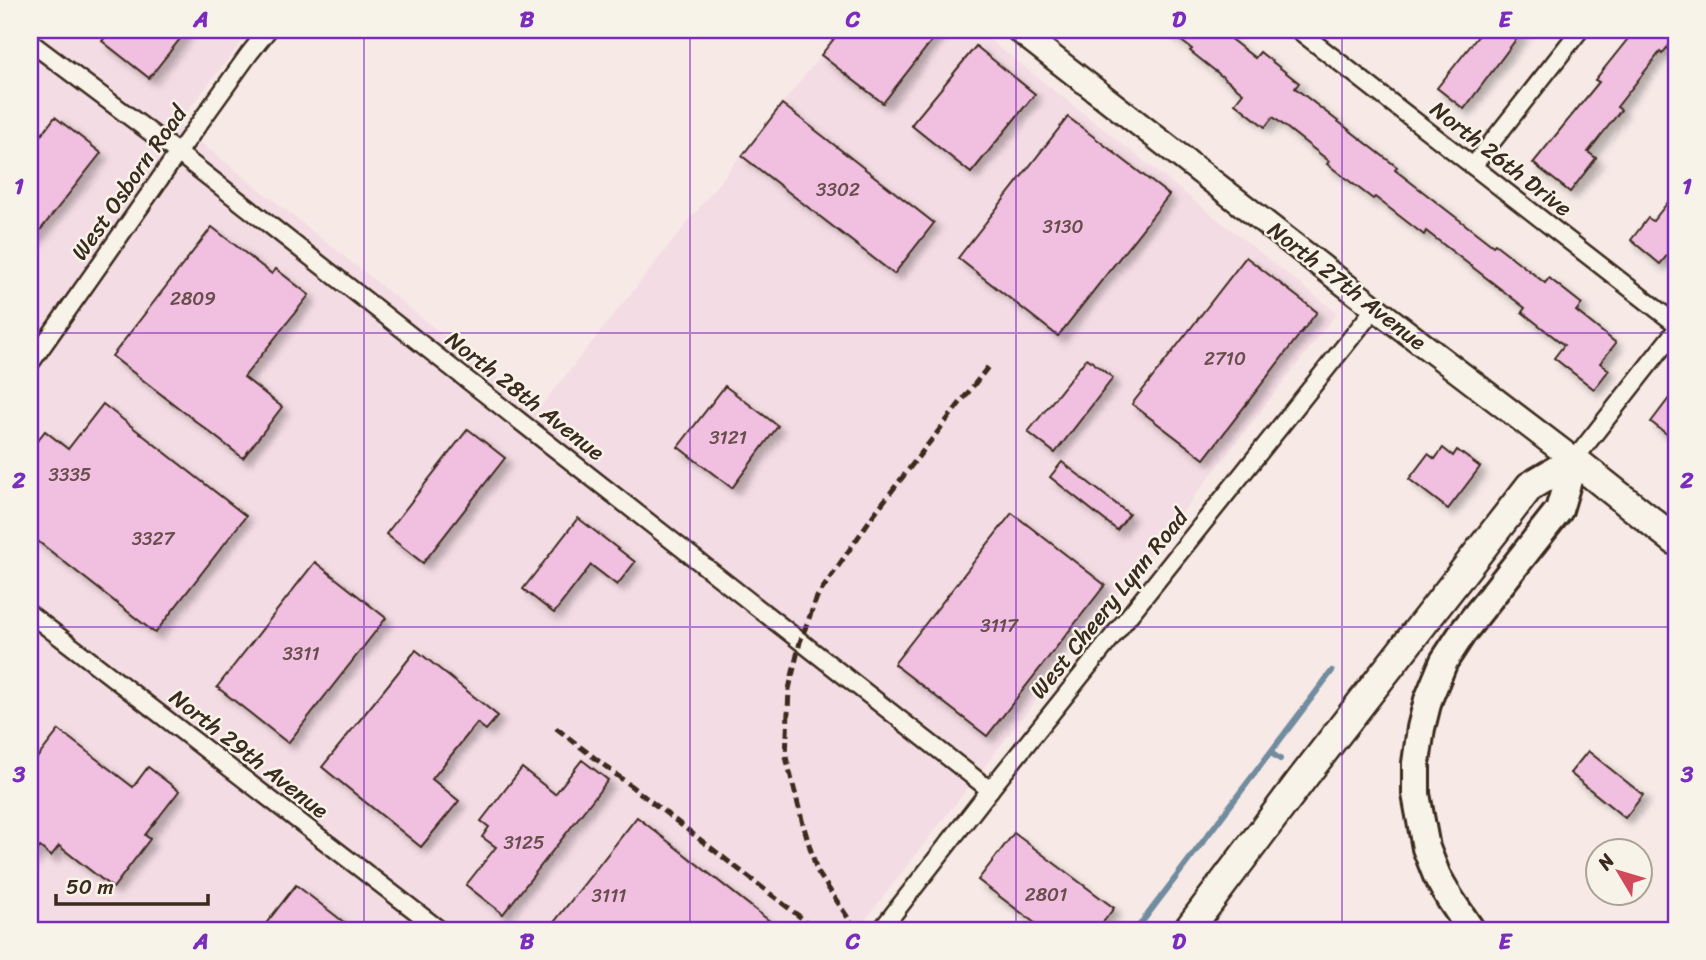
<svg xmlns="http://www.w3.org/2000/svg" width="1706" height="960" viewBox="0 0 1706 960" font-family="Sriracha,sans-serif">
<defs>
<filter id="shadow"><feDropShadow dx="6" dy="6" stdDeviation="3.5" flood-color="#0004"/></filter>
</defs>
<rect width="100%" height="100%" fill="#f6e9e6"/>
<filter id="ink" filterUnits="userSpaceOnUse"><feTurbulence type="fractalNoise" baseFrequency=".0143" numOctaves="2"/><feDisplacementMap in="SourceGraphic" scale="14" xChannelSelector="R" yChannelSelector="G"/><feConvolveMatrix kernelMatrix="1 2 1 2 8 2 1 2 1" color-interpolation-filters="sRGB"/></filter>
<g filter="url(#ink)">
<path fill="#f4dce4" d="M 30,30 L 251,30 L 177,124 L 538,410 L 841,30 L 977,30 L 1337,313 L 857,930 L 30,930 Z"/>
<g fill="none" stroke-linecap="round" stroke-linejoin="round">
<g stroke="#718c9e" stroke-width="6">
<path d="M 1271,753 L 1280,759"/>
<path d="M 1136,930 L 1332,671"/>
</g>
</g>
<g fill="#f1bfdf" stroke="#3b2a1e" stroke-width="2" filter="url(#shadow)">
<path d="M 111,30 L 187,30 L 149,78 L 102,41 Z"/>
<path d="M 841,30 L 940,30 L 883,103 L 821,55 Z"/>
<path d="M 1167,30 L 1219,30 L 1255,58 L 1260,52 L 1299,83 L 1295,88 L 1397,167 L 1395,170 L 1493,246 L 1495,244 L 1545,283 L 1549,278 L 1582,304 L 1576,311 L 1616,343 L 1600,363 L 1609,370 L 1594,389 L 1554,358 L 1564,345 L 1522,312 L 1525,308 L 1426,231 L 1424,235 L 1375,197 L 1373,199 L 1327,164 L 1329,161 L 1273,117 L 1265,127 L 1235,103 L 1243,93 L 1190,51 L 1192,49 Z"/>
<path d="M 1483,30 L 1523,30 L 1464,109 L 1437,88 Z"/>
<path d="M 1635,30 L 1676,30 L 1676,36 L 1662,54 L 1660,52 L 1617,107 L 1621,110 L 1588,152 L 1596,158 L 1570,192 L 1533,163 L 1599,82 L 1595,80 Z"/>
<path d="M 976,46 L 1035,94 L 971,173 L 911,125 Z"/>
<path d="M 782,104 L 934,223 L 894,274 L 742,156 Z"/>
<path d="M 55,117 L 101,153 L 30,243 L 30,130 L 39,138 Z"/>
<path d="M 1068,117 L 1169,195 L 1058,336 L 958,258 Z"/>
<path d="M 1676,192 L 1676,244 L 1660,264 L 1631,240 L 1648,218 L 1653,221 Z"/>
<path d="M 212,227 L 272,274 L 276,269 L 309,295 L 244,377 L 282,407 L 243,458 L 112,356 Z"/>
<path d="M 1246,257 L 1317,312 L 1204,459 L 1132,404 Z"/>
<path d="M 1087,358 L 1113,378 L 1055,453 L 1028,432 Z"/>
<path d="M 725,386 L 778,426 L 732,488 L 678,447 Z"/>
<path d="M 1676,389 L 1676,441 L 1651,422 Z"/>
<path d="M 103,404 L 246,516 L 155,633 L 30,535 L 30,450 L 45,431 L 68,449 Z"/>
<path d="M 468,429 L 505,458 L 423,563 L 386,534 Z"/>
<path d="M 1443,448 L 1453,456 L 1457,450 L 1480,467 L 1448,509 L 1409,479 L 1428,454 L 1435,459 Z"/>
<path d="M 1062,462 L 1129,514 L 1117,530 L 1050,477 Z"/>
<path d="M 1012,513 L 1105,585 L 987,736 L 894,664 Z"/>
<path d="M 578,518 L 635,562 L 617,585 L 591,565 L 554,613 L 523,589 Z"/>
<path d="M 315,562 L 386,618 L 288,743 L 217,687 Z"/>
<path d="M 416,650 L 498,716 L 486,730 L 477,723 L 432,779 L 459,801 L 421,847 L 322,767 Z"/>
<path d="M 59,730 L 133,787 L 148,767 L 179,791 L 145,835 L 150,839 L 113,888 L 59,846 L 51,856 L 40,847 L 30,860 L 30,767 Z"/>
<path d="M 1588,751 L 1643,795 L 1625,818 L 1570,773 Z"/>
<path d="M 582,760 L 608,780 L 503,914 L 466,885 L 496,847 L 482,837 L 489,827 L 481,821 L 522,768 L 555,794 Z"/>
<path d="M 637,817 L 781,930 L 548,930 Z"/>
<path d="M 1014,833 L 1114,908 L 1097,930 L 1044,930 L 978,880 Z"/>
<path d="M 296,885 L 354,930 L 261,930 Z"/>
</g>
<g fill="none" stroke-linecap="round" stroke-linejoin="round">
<g stroke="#3b2a1e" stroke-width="21">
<g id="minor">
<path d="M 1298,30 L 1676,324"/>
<path d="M 30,42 L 178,153 L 990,790"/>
<path d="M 1473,166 L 1580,30"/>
<path d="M 30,364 L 178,153 L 249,54 L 268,30"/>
<path d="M 1574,460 L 1676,330"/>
<path d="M 30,614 L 440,930"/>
<path d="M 881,930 L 993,786 L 1375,308"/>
</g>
</g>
<g stroke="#3b2a1e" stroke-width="28">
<path id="secondary" d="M 1018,30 L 1375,308 L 1574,460"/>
</g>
<g stroke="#3b2a1e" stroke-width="32">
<path id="primary" d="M 1471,930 L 1450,899 L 1437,876 L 1426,848 L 1416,794 L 1416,763 L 1421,728 L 1428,700 L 1444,661 L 1463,632 L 1559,510 L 1574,460"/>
</g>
<g stroke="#3b2a1e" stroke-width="33">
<path id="trunk" d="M 1188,930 L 1302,779 L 1530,486 L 1574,460 L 1676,541"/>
</g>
<use href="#minor" stroke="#f7f3e8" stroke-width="16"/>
<use href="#secondary" stroke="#f7f3e8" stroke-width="23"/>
<use href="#primary" stroke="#f7f3e8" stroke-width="26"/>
<use href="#trunk" stroke="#f7f3e8" stroke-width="28"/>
<g stroke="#3b2a1e" stroke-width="5" stroke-dasharray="10 5" stroke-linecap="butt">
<path d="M 556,728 L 817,930"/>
<path d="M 856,930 L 817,871 L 803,824 L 786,757 L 789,689 L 800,642 L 817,597 L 874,514 L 991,363"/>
</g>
</g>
</g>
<path fill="none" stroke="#7b2cbf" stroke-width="2" stroke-opacity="0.55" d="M 364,30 L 364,930M 690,30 L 690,930M 1016,30 L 1016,930M 1342,30 L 1342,930M 30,333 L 1676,333M 30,627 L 1676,627"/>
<g text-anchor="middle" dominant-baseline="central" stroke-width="5" stroke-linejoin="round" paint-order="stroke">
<g font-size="19" fill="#684f4e">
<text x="838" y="189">3302</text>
<text x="1063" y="226">3130</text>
<text x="193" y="298">2809</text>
<text x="1225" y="358">2710</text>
<text x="728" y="437">3121</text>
<text x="70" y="474">3335</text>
<text x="153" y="538">3327</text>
<text x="999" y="625">3117</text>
<text x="301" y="653">3311</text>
<text x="524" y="842">3125</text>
<text x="1046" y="894">2801</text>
<text x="609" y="895">3111</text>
</g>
<g font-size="23" fill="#3b2a1e" stroke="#f7f3e8">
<text transform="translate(1501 159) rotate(38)">North 26th Drive</text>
<text transform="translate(129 183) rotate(-55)">West Osborn Road</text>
<text transform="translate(1347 286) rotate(38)">North 27th Avenue</text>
<text transform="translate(525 396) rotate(38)">North 28th Avenue</text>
<text transform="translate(1109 604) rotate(-51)">West Cheery Lynn Road</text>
<text transform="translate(249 754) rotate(38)">North 29th Avenue</text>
</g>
</g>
<rect width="1706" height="960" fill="none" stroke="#f7f3e8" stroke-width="77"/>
<g transform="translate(1619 872) rotate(308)"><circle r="33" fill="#f7f3e8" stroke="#aca397" stroke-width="2"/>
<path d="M0-5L12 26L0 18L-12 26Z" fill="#d1495b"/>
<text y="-10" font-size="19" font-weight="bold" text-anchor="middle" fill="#3b2a1e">N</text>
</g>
<path d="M56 894v10h152v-10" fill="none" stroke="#3b2a1e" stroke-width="3.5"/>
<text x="66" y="894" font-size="21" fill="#3b2a1e" stroke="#f7f3e8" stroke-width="5" paint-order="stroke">50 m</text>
<rect x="38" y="38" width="1630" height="884" fill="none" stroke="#7b2cbf" stroke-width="2.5"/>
<g font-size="23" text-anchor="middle" font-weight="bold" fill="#7b2cbf">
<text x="201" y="27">A</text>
<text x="527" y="27">B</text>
<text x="853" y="27">C</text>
<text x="1179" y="27">D</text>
<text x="1505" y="27">E</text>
<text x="19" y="194">1</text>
<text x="1687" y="194">1</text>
<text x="19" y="488">2</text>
<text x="1687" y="488">2</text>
<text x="19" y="782">3</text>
<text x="1687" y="782">3</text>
<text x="201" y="949">A</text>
<text x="527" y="949">B</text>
<text x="853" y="949">C</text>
<text x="1179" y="949">D</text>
<text x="1505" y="949">E</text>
</g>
</svg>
